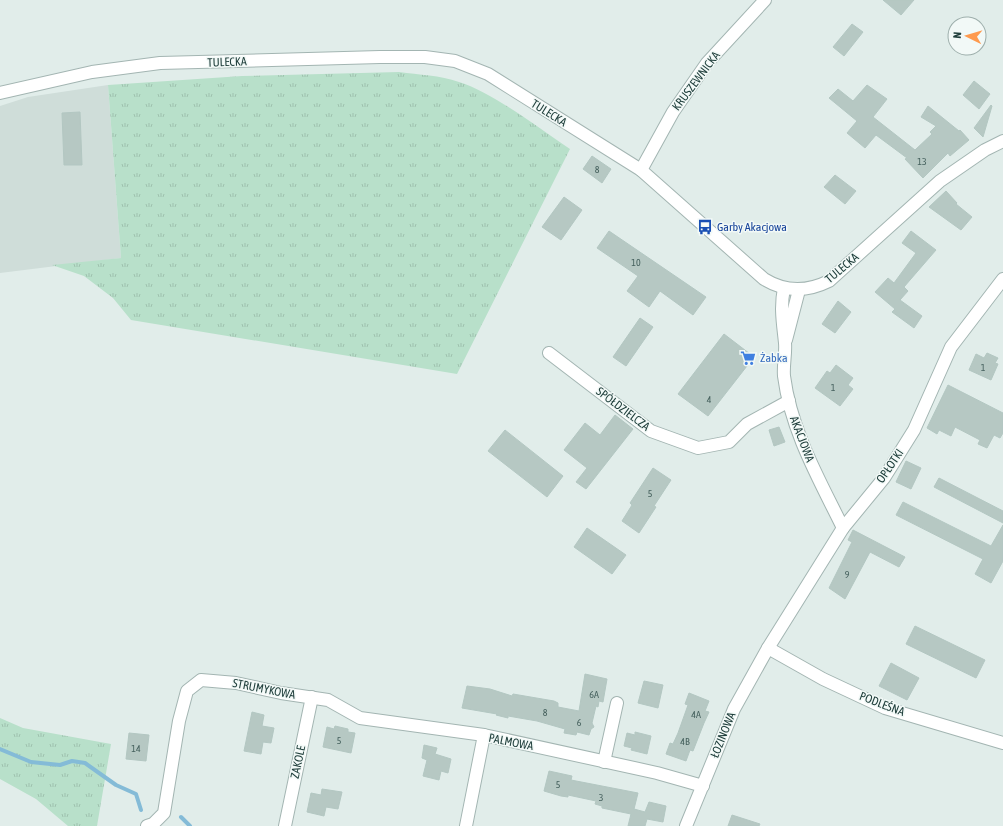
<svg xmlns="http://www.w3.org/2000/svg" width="1003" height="826" viewBox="0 0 1003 826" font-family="'Asap Condensed',sans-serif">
<defs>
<pattern id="grass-tufts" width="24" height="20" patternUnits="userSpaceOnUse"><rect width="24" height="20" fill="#b8e0ca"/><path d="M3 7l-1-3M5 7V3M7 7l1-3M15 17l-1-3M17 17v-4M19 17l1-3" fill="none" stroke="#9ec1ae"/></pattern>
</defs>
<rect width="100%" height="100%" fill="#e1edea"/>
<path fill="#cfddd9" d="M 108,85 L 121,258 L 0,273 L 0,106 L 28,97 Z"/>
<g fill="url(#grass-tufts)">
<path d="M 399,72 C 419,75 440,75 459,82 C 494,93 538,128 570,149 L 457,374 L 131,320 L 113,298 L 84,276 L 52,265 L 121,258 L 108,85 L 242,76 Z"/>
<path d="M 0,718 L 23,728 L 111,744 L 97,826 L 68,826 L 36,799 L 0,779 Z"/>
</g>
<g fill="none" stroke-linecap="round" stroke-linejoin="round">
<g stroke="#84bbd7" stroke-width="4">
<path d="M 0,749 L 31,762 L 60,765 L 72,761 L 85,763 L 116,785 L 136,794 L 141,810"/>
<path d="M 181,817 L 190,826"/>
</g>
</g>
<g fill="#b6c8c3" stroke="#b3c7c2">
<path d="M 883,0 L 914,0 L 901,15 Z"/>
<path d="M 852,24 L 863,32 L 844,56 L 833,47 Z"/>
<path d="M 974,81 L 990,94 L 979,109 L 963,95 Z"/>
<path d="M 867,85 L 887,99 L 873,117 L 915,150 L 932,134 L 930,132 L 936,126 L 921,117 L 928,106 L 959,131 L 960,130 L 969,140 L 950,156 L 948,153 L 923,178 L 905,159 L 907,158 L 876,135 L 865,148 L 847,133 L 857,121 L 829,98 L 838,89 L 853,101 Z"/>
<path d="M 991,105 L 992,106 L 983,137 L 974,128 Z"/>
<path d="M 80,112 L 82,165 L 64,165 L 62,113 Z"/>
<path d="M 592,156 L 611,169 L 602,183 L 583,169 Z"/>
<path d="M 835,175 L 856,191 L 845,204 L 824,187 Z"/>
<path d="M 946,191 L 957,203 L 956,204 L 972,217 L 961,230 L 929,207 Z"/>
<path d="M 564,197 L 582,210 L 561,240 L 542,227 Z"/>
<path d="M 609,231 L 706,297 L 693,315 L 660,291 L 649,307 L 627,291 L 638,276 L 597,248 Z"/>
<path d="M 911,231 L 936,250 L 904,287 L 908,291 L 900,300 L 922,316 L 914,328 L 892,312 L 895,309 L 875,292 L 888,278 L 894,283 L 916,253 L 902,243 Z"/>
<path d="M 838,301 L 851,312 L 835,333 L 822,324 Z"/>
<path d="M 640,318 L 653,327 L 626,366 L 613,357 Z"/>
<path d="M 724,334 L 754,357 L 708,416 L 678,394 Z"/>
<path d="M 987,353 L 998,358 L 995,363 L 998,364 L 991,380 L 969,370 L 976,354 L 984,358 Z"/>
<path d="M 836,365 L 853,378 L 848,385 L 853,389 L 840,406 L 815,388 L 827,371 L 830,373 Z"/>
<path d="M 948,385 L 1003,413 L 1003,433 L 1000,438 L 994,435 L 987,448 L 978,444 L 980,440 L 955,427 L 951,436 L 939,430 L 937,434 L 927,428 Z"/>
<path d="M 615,415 L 633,429 L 586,489 L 576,482 L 587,468 L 564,450 L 585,423 L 600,435 Z"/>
<path d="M 779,427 L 785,442 L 774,446 L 769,430 Z"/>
<path d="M 505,430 L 563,476 L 547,497 L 488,451 Z"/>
<path d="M 906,461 L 921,468 L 911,489 L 896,482 Z"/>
<path d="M 653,468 L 671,480 L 654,506 L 656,507 L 639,533 L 622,521 L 632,505 L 630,503 Z"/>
<path d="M 939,478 L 1003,511 L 1003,523 L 934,487 Z"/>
<path d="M 903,502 L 991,546 L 1003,525 L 1003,561 L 991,583 L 975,574 L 983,559 L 896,515 Z"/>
<path d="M 587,528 L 626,555 L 612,574 L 574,547 Z"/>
<path d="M 853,530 L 905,557 L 899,567 L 870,552 L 845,599 L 829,588 L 852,542 L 848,540 Z"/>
<path d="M 915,626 L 985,660 L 976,678 L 906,644 Z"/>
<path d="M 891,663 L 919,678 L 907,700 L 879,686 Z"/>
<path d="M 585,674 L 607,679 L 603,702 L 599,701 L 598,707 L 596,706 L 592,723 L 594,727 L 591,729 L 589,735 L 577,732 L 576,735 L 564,733 L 565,729 L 537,721 L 508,716 L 508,718 L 496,715 L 497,714 L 462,708 L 467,686 L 490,689 L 512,696 L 513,694 L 554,701 L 558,703 L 558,707 L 579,711 Z"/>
<path d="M 644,681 L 663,685 L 658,708 L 638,703 Z"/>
<path d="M 689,693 L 709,701 L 705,711 L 709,712 L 704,723 L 693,751 L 690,750 L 686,761 L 666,754 L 670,743 L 673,744 L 678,733 L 688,705 L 685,704 Z"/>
<path d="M 252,712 L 264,715 L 262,726 L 274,728 L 271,743 L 263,742 L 261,754 L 244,751 Z"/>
<path d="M 335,726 L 348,729 L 348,732 L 355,733 L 351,753 L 323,747 L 327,727 L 334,729 Z"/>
<path d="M 635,732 L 651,736 L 647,754 L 631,750 L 632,748 L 624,746 L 627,733 L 635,735 Z"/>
<path d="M 129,733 L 149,735 L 146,761 L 126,759 Z"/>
<path d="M 424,745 L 437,748 L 435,754 L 451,759 L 448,773 L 441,771 L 439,780 L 423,776 L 427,760 L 422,758 Z"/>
<path d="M 549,771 L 572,776 L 571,780 L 638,793 L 634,809 L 645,812 L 649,802 L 666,806 L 663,822 L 647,819 L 645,826 L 628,826 L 631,814 L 602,808 L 602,806 L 595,804 L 596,801 L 568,795 L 568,797 L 561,796 L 544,791 Z"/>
<path d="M 322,789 L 342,792 L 338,809 L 326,807 L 324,816 L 307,812 L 311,793 L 321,795 Z"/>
<path d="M 732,815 L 760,824 L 759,826 L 728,826 Z"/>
</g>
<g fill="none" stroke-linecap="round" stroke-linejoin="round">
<g stroke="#a3b5b2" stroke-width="14">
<g id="minor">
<path d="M 0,93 L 92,72 L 160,63 L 380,57 L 425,57 L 455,61 L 488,74 L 641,170 L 764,279 C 785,292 807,292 829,281 L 940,181 L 985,150 L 1003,141"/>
<path d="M 641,170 L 673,112 L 707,63 L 765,0"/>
<path d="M 784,288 C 780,308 783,323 785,343 C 786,354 783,365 784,376 C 791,431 819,479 843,528"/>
<path d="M 786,340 L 799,290"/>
<path d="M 549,353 L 651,431 L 698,448 L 729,442 L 747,424 L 789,401"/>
<path d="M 768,648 L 823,679 L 885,708 L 1003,743"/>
<path d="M 604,762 L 617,703"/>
<path d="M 147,826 L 153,824 L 164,813 L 179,721 L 187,691 L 201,680 L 236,683 L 281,693 L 328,700 L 360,718 L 484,735 L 657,773 L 703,786"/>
<path d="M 285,826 L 312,697"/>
<path d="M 466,826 L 484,735"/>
<path d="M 686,826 L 734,709 L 768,648 L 843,528 L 884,478 L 914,430 L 951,347 L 1003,279"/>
</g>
</g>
<use href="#minor" stroke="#fff" stroke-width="12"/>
</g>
<defs>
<g id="bus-bare" transform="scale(1.2)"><path d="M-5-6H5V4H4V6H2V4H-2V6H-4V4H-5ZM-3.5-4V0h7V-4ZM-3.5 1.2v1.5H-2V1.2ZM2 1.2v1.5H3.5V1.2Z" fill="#1a4fb4" stroke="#f2f9f7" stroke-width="2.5" paint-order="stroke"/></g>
<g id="supermarket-bare" transform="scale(1.2)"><path d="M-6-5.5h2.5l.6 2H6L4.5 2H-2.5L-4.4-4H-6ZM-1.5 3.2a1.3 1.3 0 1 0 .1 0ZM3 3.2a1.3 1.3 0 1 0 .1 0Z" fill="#3f7fe0" stroke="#f2f9f7" stroke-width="2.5" paint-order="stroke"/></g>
</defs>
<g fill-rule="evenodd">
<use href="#bus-bare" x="705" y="227"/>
<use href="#supermarket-bare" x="748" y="358"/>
</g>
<g text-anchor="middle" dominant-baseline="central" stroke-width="3" stroke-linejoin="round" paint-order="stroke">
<g font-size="10" fill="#46615e">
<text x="922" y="161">13</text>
<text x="597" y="169">8</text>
<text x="636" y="262">10</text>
<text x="983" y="367">1</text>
<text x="833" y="387">1</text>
<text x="709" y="399">4</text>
<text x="650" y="493">5</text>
<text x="847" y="574">9</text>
<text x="594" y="694">6A</text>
<text x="545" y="712">8</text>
<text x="696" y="714">4A</text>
<text x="579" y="722">6</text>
<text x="339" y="740">5</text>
<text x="685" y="741">4B</text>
<text x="136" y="748">14</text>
<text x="558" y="784">5</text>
<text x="601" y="797">3</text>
</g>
<g font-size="12" fill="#203f3c" stroke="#f2f9f7">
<text transform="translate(227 62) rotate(-2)">TULECKA</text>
<text transform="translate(696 81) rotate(-53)">KRUSZEWNICKA</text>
<text transform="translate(549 113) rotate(32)">TULECKA</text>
<text transform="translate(842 268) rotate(-40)">TULECKA</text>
<text transform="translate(623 409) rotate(37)">SPÓŁDZIELCZA</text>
<text transform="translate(802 439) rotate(69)">AKACJOWA</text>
<text transform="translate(890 466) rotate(-56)">OPŁOTKI</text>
<text transform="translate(264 689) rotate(11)">STRUMYKOWA</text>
<text transform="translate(882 704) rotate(21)">PODLEŚNA</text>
<text transform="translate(723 735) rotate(-68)">ŁOZINOWA</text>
<text transform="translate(511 742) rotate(11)">PALMOWA</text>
<text transform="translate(298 762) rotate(-78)">ZAKOLE</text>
</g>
<g font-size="12" fill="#164399" stroke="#f2f9f7" text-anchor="start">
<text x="717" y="227">Garby Akacjowa</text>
</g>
<g font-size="12" fill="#366cbe" stroke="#f2f9f7" text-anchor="start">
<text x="760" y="358">Żabka</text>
</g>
</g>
<g transform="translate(967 36) rotate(275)"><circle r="19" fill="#f2f9f7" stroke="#9eafac"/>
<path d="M0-3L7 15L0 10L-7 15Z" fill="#fe9a4e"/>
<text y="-6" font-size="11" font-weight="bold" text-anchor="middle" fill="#203f3c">N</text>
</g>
</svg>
